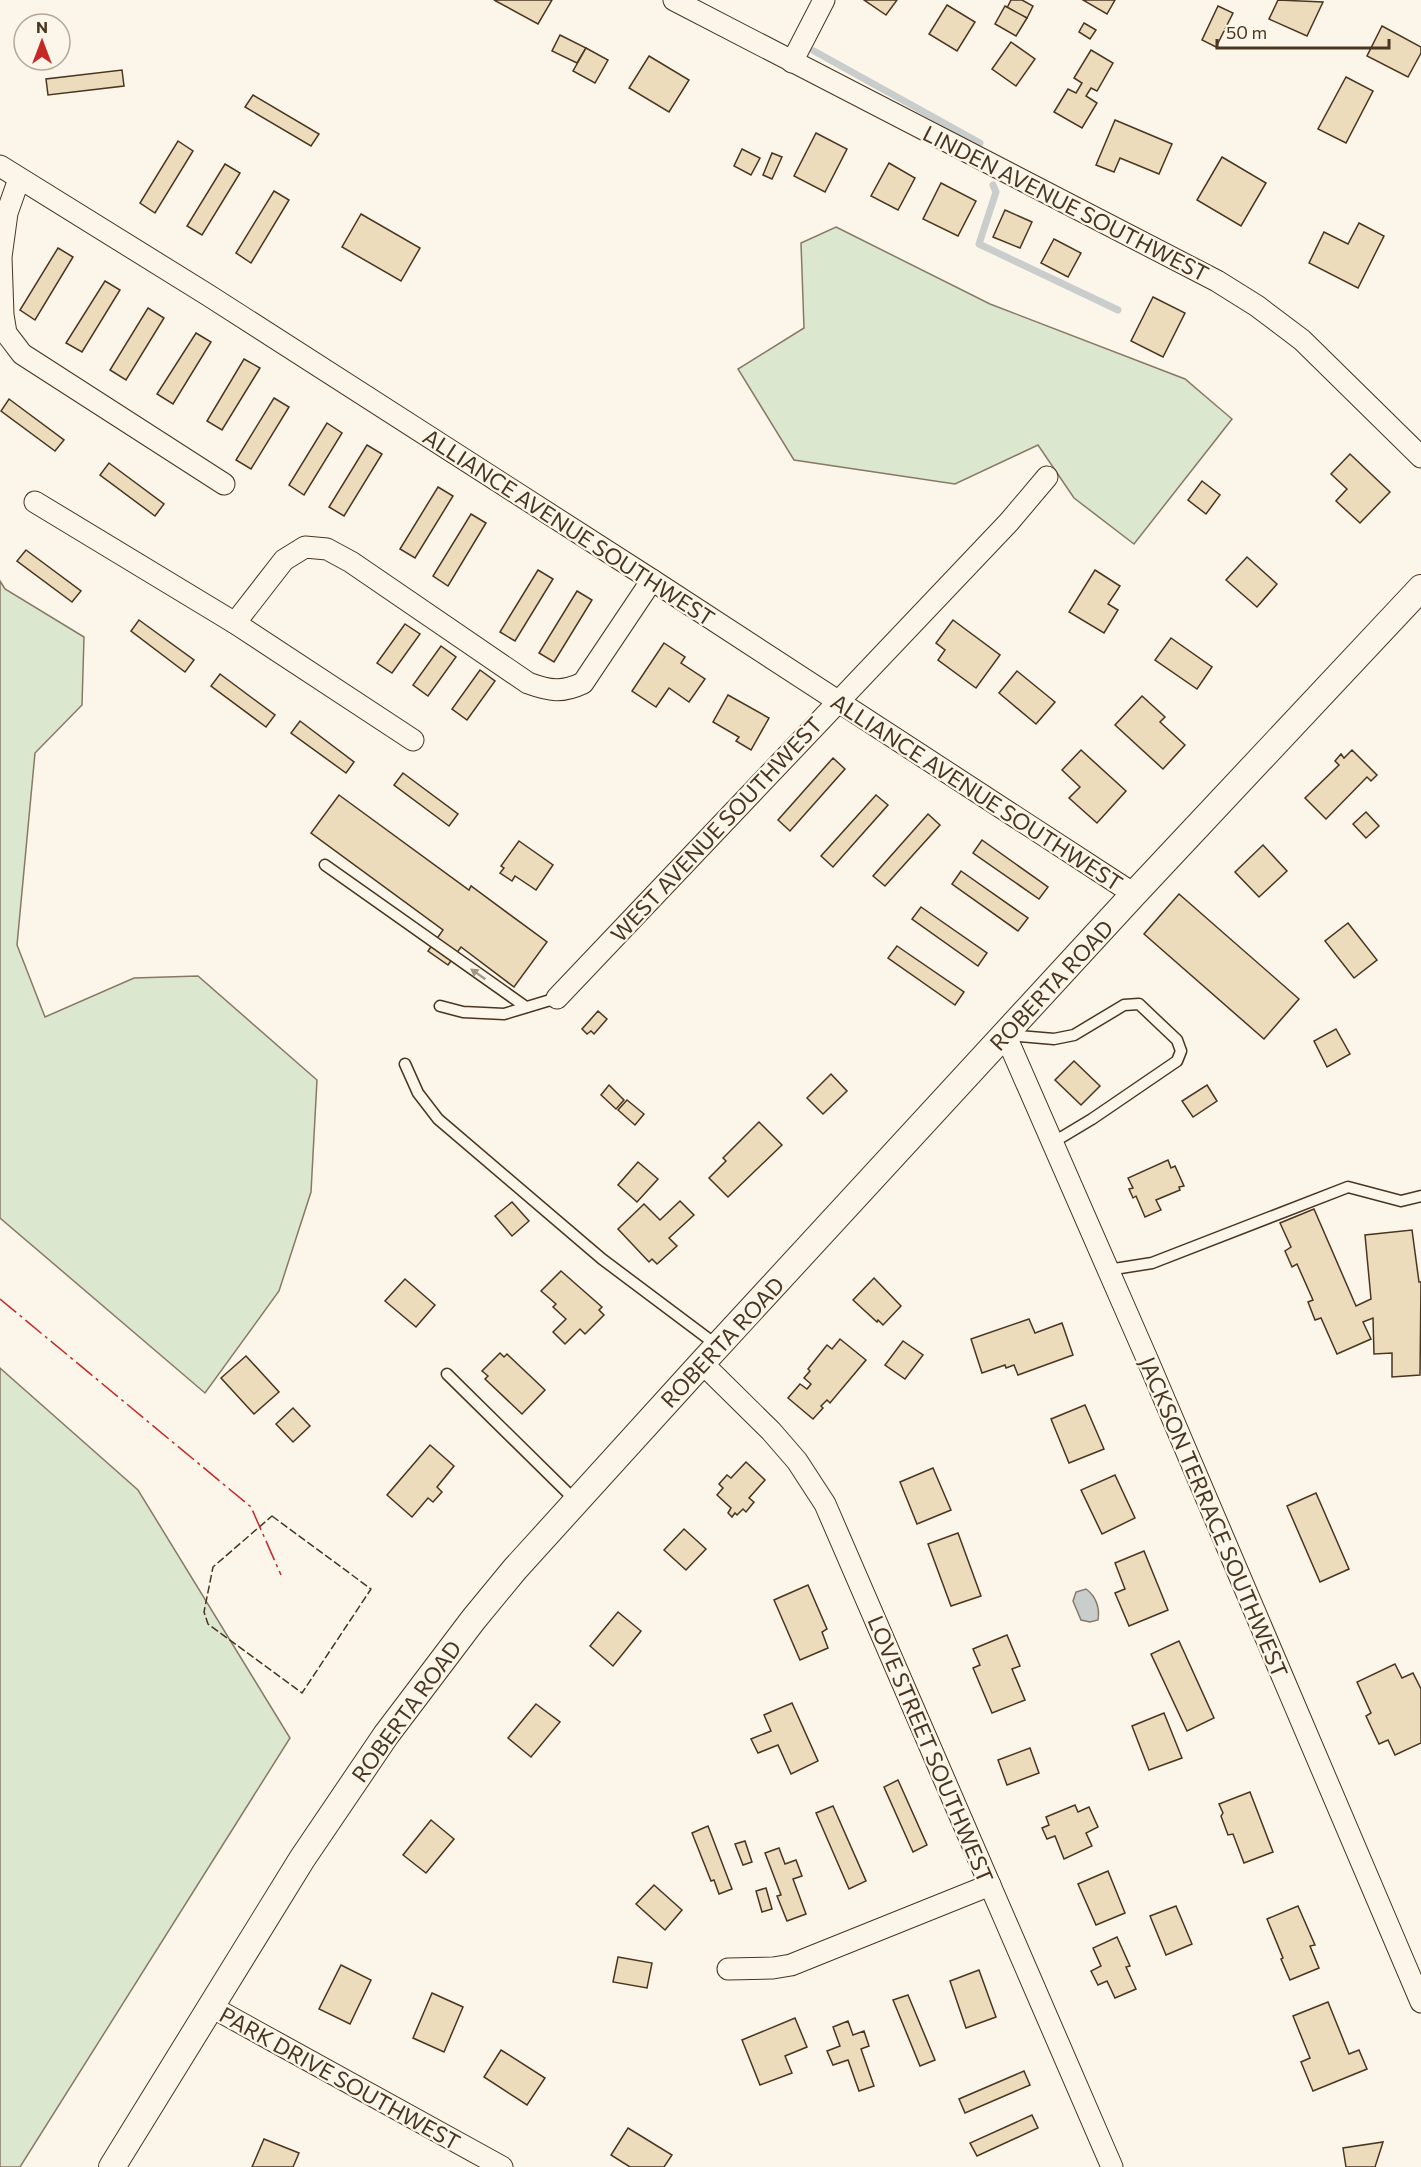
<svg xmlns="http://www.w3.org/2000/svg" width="1421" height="2167" viewBox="0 0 1421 2167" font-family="Commissioner,sans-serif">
<rect width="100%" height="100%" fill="#fbf6e9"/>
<g fill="#dce7d0" stroke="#887966" stroke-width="1.5">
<path d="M 836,227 L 990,304 L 1185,379 L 1232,419 L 1134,544 L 1074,498 L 1038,445 L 955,484 L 794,460 L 738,369 L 804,328 L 801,243 Z"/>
<path d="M 0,581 L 5,589 L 84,637 L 82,705 L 35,753 L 17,945 L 45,1017 L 134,978 L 198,976 L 317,1080 L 311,1192 L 279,1291 L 205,1393 L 0,1218 Z"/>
<path d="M 0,1368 L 138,1490 L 290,1738 L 20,2167 L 0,2167 Z"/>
</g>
<path fill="#c9cecd" stroke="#887966" stroke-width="1.5" d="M 1086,1589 C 1096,1596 1100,1608 1098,1620 L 1090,1622 L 1081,1620 L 1073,1601 L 1076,1592 Z"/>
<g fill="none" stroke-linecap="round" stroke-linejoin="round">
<g stroke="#c9cecd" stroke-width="7">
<path d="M 814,51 L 980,143"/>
<path d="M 993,185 L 996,192 L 979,244 L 1118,310"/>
</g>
</g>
<g fill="#ecdcbc" stroke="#4a3520" stroke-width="1.5">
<path d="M 494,0 L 552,0 L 538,24 Z"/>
<path d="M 864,0 L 897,0 L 886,15 Z"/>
<path d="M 1011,0 L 1022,0 L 1033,6 L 1027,18 L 1007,8 Z"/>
<path d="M 1083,0 L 1115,0 L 1107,14 Z"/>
<path d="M 1278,0 L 1323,2 L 1307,36 L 1269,19 Z"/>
<path d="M 947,5 L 975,22 L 957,51 L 929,34 Z"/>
<path d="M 1005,6 L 1027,18 L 1016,36 L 995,24 Z"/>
<path d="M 1218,6 L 1233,13 L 1216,47 L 1202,40 Z"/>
<path d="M 1084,23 L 1096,30 L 1090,39 L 1079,32 Z"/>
<path d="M 1382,26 L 1421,47 L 1421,53 L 1408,77 L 1367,56 Z"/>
<path d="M 560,35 L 586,48 L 577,63 L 552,51 Z"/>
<path d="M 1011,42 L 1035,59 L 1016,86 L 992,69 Z"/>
<path d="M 586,48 L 608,60 L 595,83 L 573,71 Z"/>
<path d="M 1091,50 L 1113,63 L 1097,91 L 1091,88 L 1086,96 L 1097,103 L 1082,128 L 1054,112 L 1068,89 L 1076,93 L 1082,83 L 1074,78 Z"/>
<path d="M 649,56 L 689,80 L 669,112 L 629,88 Z"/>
<path d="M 122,70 L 124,86 L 48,95 L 46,79 Z"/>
<path d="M 1346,77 L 1373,91 L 1346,143 L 1318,129 Z"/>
<path d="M 253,95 L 319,134 L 311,146 L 245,107 Z"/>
<path d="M 1115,120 L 1172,144 L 1159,174 L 1120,158 L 1114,172 L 1096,165 Z"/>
<path d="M 816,133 L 847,149 L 825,192 L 794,176 Z"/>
<path d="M 178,141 L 193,151 L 155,213 L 140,203 Z"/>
<path d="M 742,149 L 760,158 L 751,175 L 734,166 Z"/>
<path d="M 772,153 L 782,157 L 772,179 L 763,175 Z"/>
<path d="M 1222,157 L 1266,183 L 1241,226 L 1197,200 Z"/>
<path d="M 889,163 L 915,178 L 898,210 L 871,196 Z"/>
<path d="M 225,164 L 240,173 L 202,235 L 187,226 Z"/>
<path d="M 941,183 L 976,201 L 958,236 L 923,219 Z"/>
<path d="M 274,191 L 289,200 L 251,263 L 236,253 Z"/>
<path d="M 1005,210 L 1032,222 L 1020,248 L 993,237 Z"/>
<path d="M 361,214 L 420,248 L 401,281 L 342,247 Z"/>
<path d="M 1359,223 L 1384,236 L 1358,288 L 1309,263 L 1324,232 L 1348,244 Z"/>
<path d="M 1054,239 L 1081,253 L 1068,277 L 1041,263 Z"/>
<path d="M 58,248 L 73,257 L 35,320 L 20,310 Z"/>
<path d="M 105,281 L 120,290 L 82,352 L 66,343 Z"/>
<path d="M 1153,297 L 1185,313 L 1163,357 L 1131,341 Z"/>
<path d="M 148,308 L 164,318 L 126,380 L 110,370 Z"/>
<path d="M 196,333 L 211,342 L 173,404 L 157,394 Z"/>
<path d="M 244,359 L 260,368 L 222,430 L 207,421 Z"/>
<path d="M 274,398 L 289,407 L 251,469 L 236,460 Z"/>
<path d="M 9,399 L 64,440 L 55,451 L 1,411 Z"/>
<path d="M 327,423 L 342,433 L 304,495 L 289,485 Z"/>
<path d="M 367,445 L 382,454 L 344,516 L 329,507 Z"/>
<path d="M 1350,454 L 1390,492 L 1360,523 L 1336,501 L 1347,489 L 1331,474 Z"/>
<path d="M 109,463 L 164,504 L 155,516 L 100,475 Z"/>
<path d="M 1202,481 L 1220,495 L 1206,514 L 1188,500 Z"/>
<path d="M 438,487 L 453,496 L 415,558 L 400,549 Z"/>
<path d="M 471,514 L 486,523 L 448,586 L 433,576 Z"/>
<path d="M 26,550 L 81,591 L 72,602 L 17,561 Z"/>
<path d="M 1247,557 L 1277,584 L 1257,607 L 1226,580 Z"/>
<path d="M 538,570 L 553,579 L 515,641 L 500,632 Z"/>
<path d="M 1095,570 L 1120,586 L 1108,604 L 1118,610 L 1104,633 L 1069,612 Z"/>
<path d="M 577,591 L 592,600 L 554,662 L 539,653 Z"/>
<path d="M 139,620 L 194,660 L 185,672 L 131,631 Z"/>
<path d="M 953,620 L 1000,655 L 976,688 L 938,660 L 945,650 L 936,643 Z"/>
<path d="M 405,624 L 420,634 L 392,673 L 377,663 Z"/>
<path d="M 1171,638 L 1212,667 L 1197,689 L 1155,660 Z"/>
<path d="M 664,643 L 685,657 L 681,663 L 705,679 L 689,702 L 669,688 L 656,707 L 632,691 Z"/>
<path d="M 441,646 L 456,657 L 428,696 L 413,685 Z"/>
<path d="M 480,670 L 495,681 L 467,720 L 452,709 Z"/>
<path d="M 1017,671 L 1055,702 L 1036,724 L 999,693 Z"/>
<path d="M 220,674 L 275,715 L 266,727 L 211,686 Z"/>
<path d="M 728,695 L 769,718 L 751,750 L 736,741 L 739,737 L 713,722 Z"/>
<path d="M 1142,696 L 1165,717 L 1160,722 L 1185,745 L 1163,769 L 1115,725 Z"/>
<path d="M 300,721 L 354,762 L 346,773 L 291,733 Z"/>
<path d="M 1081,750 L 1126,791 L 1097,823 L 1069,798 L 1080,787 L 1062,770 Z"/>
<path d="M 1352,750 L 1377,775 L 1371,781 L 1367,777 L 1326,819 L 1305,798 L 1339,765 L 1335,761 L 1341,754 L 1344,758 Z"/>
<path d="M 833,758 L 845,769 L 790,831 L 778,820 Z"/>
<path d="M 403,773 L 458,814 L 449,826 L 394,785 Z"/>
<path d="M 339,795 L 469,890 L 471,886 L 547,942 L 514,987 L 461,947 L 448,965 L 428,951 L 443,930 L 311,833 Z"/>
<path d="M 876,795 L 888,805 L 833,867 L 821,856 Z"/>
<path d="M 1366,812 L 1379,826 L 1366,838 L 1353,824 Z"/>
<path d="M 928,814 L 940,825 L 885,886 L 873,876 Z"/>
<path d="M 982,840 L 1048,887 L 1039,899 L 973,853 Z"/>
<path d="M 519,841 L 553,865 L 536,890 L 515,876 L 512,881 L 500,873 L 504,868 L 501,866 Z"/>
<path d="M 1263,845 L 1287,871 L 1259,897 L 1235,872 Z"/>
<path d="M 961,871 L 1028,918 L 1018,931 L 952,884 Z"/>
<path d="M 1179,894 L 1299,999 L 1264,1039 L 1144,934 Z"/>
<path d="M 921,907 L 987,953 L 978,966 L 912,919 Z"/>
<path d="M 1348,923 L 1377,960 L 1354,978 L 1325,941 Z"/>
<path d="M 897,946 L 964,992 L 955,1005 L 888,958 Z"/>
<path d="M 598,1011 L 607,1019 L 594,1034 L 591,1031 L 587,1034 L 582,1029 Z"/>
<path d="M 1336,1029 L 1350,1054 L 1327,1067 L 1314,1041 Z"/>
<path d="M 1074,1061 L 1100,1086 L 1081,1105 L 1055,1080 Z"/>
<path d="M 831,1074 L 847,1091 L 823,1114 L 807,1098 Z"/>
<path d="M 609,1085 L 624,1100 L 616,1109 L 601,1095 Z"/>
<path d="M 1207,1085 L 1217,1101 L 1193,1117 L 1182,1101 Z"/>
<path d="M 627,1100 L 644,1114 L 635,1125 L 618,1110 Z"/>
<path d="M 759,1122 L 782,1145 L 728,1197 L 709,1178 L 726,1161 L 723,1158 Z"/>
<path d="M 1168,1160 L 1171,1168 L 1175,1166 L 1184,1186 L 1179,1187 L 1180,1190 L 1156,1200 L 1161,1210 L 1145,1217 L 1136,1196 L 1133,1198 L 1129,1189 L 1133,1188 L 1128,1178 Z"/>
<path d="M 638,1162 L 658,1179 L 637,1202 L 618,1185 Z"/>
<path d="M 680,1201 L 694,1215 L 669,1238 L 677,1246 L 657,1264 L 652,1259 L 649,1262 L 618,1229 L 644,1204 L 660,1220 Z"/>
<path d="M 512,1202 L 529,1221 L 512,1236 L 495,1216 Z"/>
<path d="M 1314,1209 L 1356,1306 L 1371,1299 L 1365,1235 L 1412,1230 L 1419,1282 L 1421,1282 L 1420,1375 L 1392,1377 L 1392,1353 L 1374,1354 L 1373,1318 L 1363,1322 L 1371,1339 L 1337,1354 L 1321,1318 L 1315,1320 L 1308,1302 L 1313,1300 L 1297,1264 L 1292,1267 L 1285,1251 L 1291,1247 L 1280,1223 Z"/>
<path d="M 561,1271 L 602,1307 L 599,1310 L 604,1315 L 585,1334 L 580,1329 L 565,1344 L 553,1332 L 566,1319 L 553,1307 L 556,1304 L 541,1291 Z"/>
<path d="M 874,1278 L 901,1306 L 883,1325 L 878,1320 L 877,1322 L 853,1300 Z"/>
<path d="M 405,1279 L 435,1305 L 416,1327 L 385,1301 Z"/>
<path d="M 1029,1319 L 1035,1333 L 1062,1323 L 1073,1355 L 1018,1375 L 1014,1365 L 1006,1368 L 1005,1365 L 982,1373 L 971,1339 Z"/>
<path d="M 840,1339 L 866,1360 L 830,1403 L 827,1400 L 821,1406 L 823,1408 L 813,1419 L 788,1398 L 800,1384 L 807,1389 L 811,1384 L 804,1378 L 810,1371 L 808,1369 L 827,1345 L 832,1349 Z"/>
<path d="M 903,1341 L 923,1355 L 905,1379 L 885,1365 Z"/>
<path d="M 500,1353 L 504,1357 L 507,1354 L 545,1390 L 522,1414 L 485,1379 L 488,1376 L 482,1371 Z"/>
<path d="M 246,1356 L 279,1392 L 254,1414 L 221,1378 Z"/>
<path d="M 1085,1405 L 1104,1449 L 1069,1463 L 1051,1419 Z"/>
<path d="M 293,1408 L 310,1426 L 293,1442 L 276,1424 Z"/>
<path d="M 430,1445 L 454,1466 L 437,1487 L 442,1492 L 433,1502 L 428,1498 L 412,1517 L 387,1495 Z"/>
<path d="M 746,1462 L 765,1480 L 749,1498 L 754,1502 L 746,1512 L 743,1509 L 737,1515 L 735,1513 L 732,1517 L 728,1513 L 731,1508 L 717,1495 L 723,1488 L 719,1484 L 727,1475 L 731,1478 Z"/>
<path d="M 933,1468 L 951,1510 L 917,1524 L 900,1482 Z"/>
<path d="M 1115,1475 L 1135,1518 L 1102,1534 L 1081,1490 Z"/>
<path d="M 1316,1493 L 1349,1569 L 1320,1582 L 1287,1506 Z"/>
<path d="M 684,1529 L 706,1549 L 686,1570 L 664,1550 Z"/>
<path d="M 958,1533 L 981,1596 L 951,1606 L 928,1544 Z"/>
<path d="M 1144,1551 L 1168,1610 L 1129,1626 L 1115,1593 L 1125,1589 L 1115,1563 Z"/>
<path d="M 808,1585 L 827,1629 L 822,1632 L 828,1648 L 800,1660 L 774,1600 Z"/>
<path d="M 618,1612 L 641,1631 L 613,1666 L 590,1646 Z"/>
<path d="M 1007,1635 L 1020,1666 L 1012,1669 L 1025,1700 L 992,1713 L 973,1668 L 980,1665 L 973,1649 Z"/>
<path d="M 1179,1641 L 1214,1718 L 1187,1731 L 1151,1654 Z"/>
<path d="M 1395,1664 L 1402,1678 L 1413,1673 L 1421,1689 L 1421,1743 L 1395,1755 L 1388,1740 L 1379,1744 L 1366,1716 L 1371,1713 L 1357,1682 Z"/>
<path d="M 792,1703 L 818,1761 L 791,1774 L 778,1745 L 758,1753 L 751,1739 L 771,1731 L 764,1715 Z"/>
<path d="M 536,1704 L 560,1722 L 531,1757 L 508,1738 Z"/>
<path d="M 1164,1713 L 1182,1758 L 1149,1770 L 1132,1726 Z"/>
<path d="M 1030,1748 L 1039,1773 L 1007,1785 L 998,1760 Z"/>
<path d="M 898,1780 L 927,1845 L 913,1852 L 884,1787 Z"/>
<path d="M 1250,1792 L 1273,1852 L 1244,1863 L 1233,1834 L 1228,1835 L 1221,1816 L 1223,1813 L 1219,1804 Z"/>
<path d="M 1075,1805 L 1078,1812 L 1089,1807 L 1098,1827 L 1086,1833 L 1092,1846 L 1064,1859 L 1055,1836 L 1047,1839 L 1042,1828 L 1049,1825 L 1046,1817 Z"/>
<path d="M 833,1806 L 866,1881 L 849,1889 L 816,1813 Z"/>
<path d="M 431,1820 L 454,1839 L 426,1873 L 403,1855 Z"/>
<path d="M 708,1826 L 732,1889 L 719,1894 L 714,1880 L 711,1881 L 692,1833 Z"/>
<path d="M 745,1841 L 752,1862 L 743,1865 L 735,1844 Z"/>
<path d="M 779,1848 L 785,1864 L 796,1860 L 802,1876 L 793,1879 L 806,1914 L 787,1921 L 777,1896 L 781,1895 L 765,1853 Z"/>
<path d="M 1108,1871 L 1125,1913 L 1096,1925 L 1078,1884 Z"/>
<path d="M 654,1885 L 682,1910 L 665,1930 L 636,1904 Z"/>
<path d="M 766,1888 L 772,1909 L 762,1912 L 756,1891 Z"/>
<path d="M 1176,1906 L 1192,1944 L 1166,1955 L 1150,1916 Z"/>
<path d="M 1298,1906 L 1315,1945 L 1310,1946 L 1319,1968 L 1290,1980 L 1281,1959 L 1283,1958 L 1267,1919 Z"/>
<path d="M 1117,1937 L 1130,1966 L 1126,1967 L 1136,1989 L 1115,1998 L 1107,1981 L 1098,1985 L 1091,1971 L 1101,1966 L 1093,1948 Z"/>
<path d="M 618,1957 L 652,1963 L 647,1988 L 613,1982 Z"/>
<path d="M 341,1965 L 371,1980 L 350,2024 L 319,2009 Z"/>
<path d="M 979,1970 L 996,2017 L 966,2028 L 950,1981 Z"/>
<path d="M 432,1993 L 463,2007 L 444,2052 L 413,2038 Z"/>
<path d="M 908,1995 L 935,2060 L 920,2066 L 893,2000 Z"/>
<path d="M 1328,2002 L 1349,2054 L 1359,2050 L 1367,2069 L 1313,2091 L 1301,2062 L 1310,2058 L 1293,2016 Z"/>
<path d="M 795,2018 L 807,2047 L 785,2056 L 792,2073 L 760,2085 L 742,2040 Z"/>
<path d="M 848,2021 L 853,2035 L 864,2031 L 869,2046 L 861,2049 L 874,2086 L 859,2091 L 848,2060 L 833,2065 L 827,2051 L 840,2046 L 833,2027 Z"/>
<path d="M 501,2050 L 545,2078 L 527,2105 L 484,2077 Z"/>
<path d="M 1024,2071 L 1030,2085 L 965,2113 L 959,2099 Z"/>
<path d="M 1032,2115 L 1038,2128 L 977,2156 L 970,2143 Z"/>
<path d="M 628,2128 L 672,2155 L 664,2167 L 630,2167 L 611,2155 Z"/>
<path d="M 264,2139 L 299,2153 L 293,2167 L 252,2167 Z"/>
<path d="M 1383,2142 L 1375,2167 L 1346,2167 L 1343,2148 Z"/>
</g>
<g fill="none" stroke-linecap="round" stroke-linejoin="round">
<g stroke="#4a3520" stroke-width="13">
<g id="service">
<path d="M 325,865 L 526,1007"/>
<path d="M 440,1006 L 463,1012 L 504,1014 L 557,998"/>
<path d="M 1008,1035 L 1054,1039 L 1074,1035 L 1124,1005 L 1139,1004 L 1177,1040 L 1181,1051 L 1177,1061 L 1092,1119 L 1052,1143"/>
<path d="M 405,1064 L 418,1093 L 438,1119 L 602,1259 L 718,1346"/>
<path d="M 1108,1270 L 1152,1263 L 1348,1187 L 1401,1201 L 1421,1196"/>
<path d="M 447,1374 L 576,1501"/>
</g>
</g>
<g stroke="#4a3520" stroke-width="23">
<g id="minor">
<path d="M 674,0 L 1217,281 L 1257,306 L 1302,340 L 1421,457"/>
<path d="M 792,62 L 824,0"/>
<path d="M 0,166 L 208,295 L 652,580 L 1134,894"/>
<path d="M 19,179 L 7,213 L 1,257 L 3,315 L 6,333 L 22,354 L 224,484"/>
<path d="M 35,502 L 235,623 L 413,740"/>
<path d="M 235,623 L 284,560 L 305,547 L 327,549 L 351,562 L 528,683 C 550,691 562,693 583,683 L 652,580"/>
<path d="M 557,998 L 1009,522 L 1047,477"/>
<path d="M 1005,1034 L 1148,1361 L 1421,2002"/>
<path d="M 702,1363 L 771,1431 L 797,1461 L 825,1504 L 1112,2167"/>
<path d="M 728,1969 L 773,1968 L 791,1965 L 990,1885"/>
<path d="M 210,2006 L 502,2167"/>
</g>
</g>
<g stroke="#4a3520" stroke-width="28">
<path id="tertiary" d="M 112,2167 L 302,1859 L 386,1735 L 473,1620 L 515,1569 L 702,1363 L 1134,894 L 1421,588"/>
</g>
<use href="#service" stroke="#fbf6e9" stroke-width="10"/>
<use href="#minor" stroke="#fbf6e9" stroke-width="21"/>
<use href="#tertiary" stroke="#fbf6e9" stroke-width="26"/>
<path stroke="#4a3520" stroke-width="1.5" stroke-dasharray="8 3" stroke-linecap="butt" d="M 272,1516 L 371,1589 L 302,1693 L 208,1624 L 204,1612 L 213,1567 Z"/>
<path stroke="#c62828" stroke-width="1.5" stroke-dasharray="21 4.5 3 4.5" stroke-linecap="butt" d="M 0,1299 L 251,1507 L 281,1575"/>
</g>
<defs><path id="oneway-solid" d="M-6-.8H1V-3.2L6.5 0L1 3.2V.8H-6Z" transform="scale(1.5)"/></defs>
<use fill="#a29684" href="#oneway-solid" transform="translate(478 974) rotate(-145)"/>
<g text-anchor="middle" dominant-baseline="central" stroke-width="4.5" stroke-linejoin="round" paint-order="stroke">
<g font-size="22" fill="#4a3520" stroke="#fbf6e9">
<text transform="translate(1066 203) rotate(27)">LINDEN AVENUE SOUTHWEST</text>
<text transform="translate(569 527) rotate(33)">ALLIANCE AVENUE SOUTHWEST</text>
<text transform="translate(977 792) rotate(33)">ALLIANCE AVENUE SOUTHWEST</text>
<text transform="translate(716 829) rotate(-47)">WEST AVENUE SOUTHWEST</text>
<text transform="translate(1051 985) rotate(-47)">ROBERTA ROAD</text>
<text transform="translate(722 1342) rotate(-47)">ROBERTA ROAD</text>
<text transform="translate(1214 1517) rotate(67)">JACKSON TERRACE SOUTHWEST</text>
<text transform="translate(406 1711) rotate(-54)">ROBERTA ROAD</text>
<text transform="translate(931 1749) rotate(67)">LOVE STREET SOUTHWEST</text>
<text transform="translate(340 2078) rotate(29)">PARK DRIVE SOUTHWEST</text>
</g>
</g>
<g transform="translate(42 42)"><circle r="28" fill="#fbf6e9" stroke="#b4a999" stroke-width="1.5"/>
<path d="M0-4.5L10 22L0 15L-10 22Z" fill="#c62828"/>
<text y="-9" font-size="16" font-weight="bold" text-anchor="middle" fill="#4a3520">N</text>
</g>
<path d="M1217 39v9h172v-9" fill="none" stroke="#4a3520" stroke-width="3"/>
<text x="1226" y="39" font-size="18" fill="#4a3520" stroke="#fbf6e9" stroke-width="4.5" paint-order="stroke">50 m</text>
</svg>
